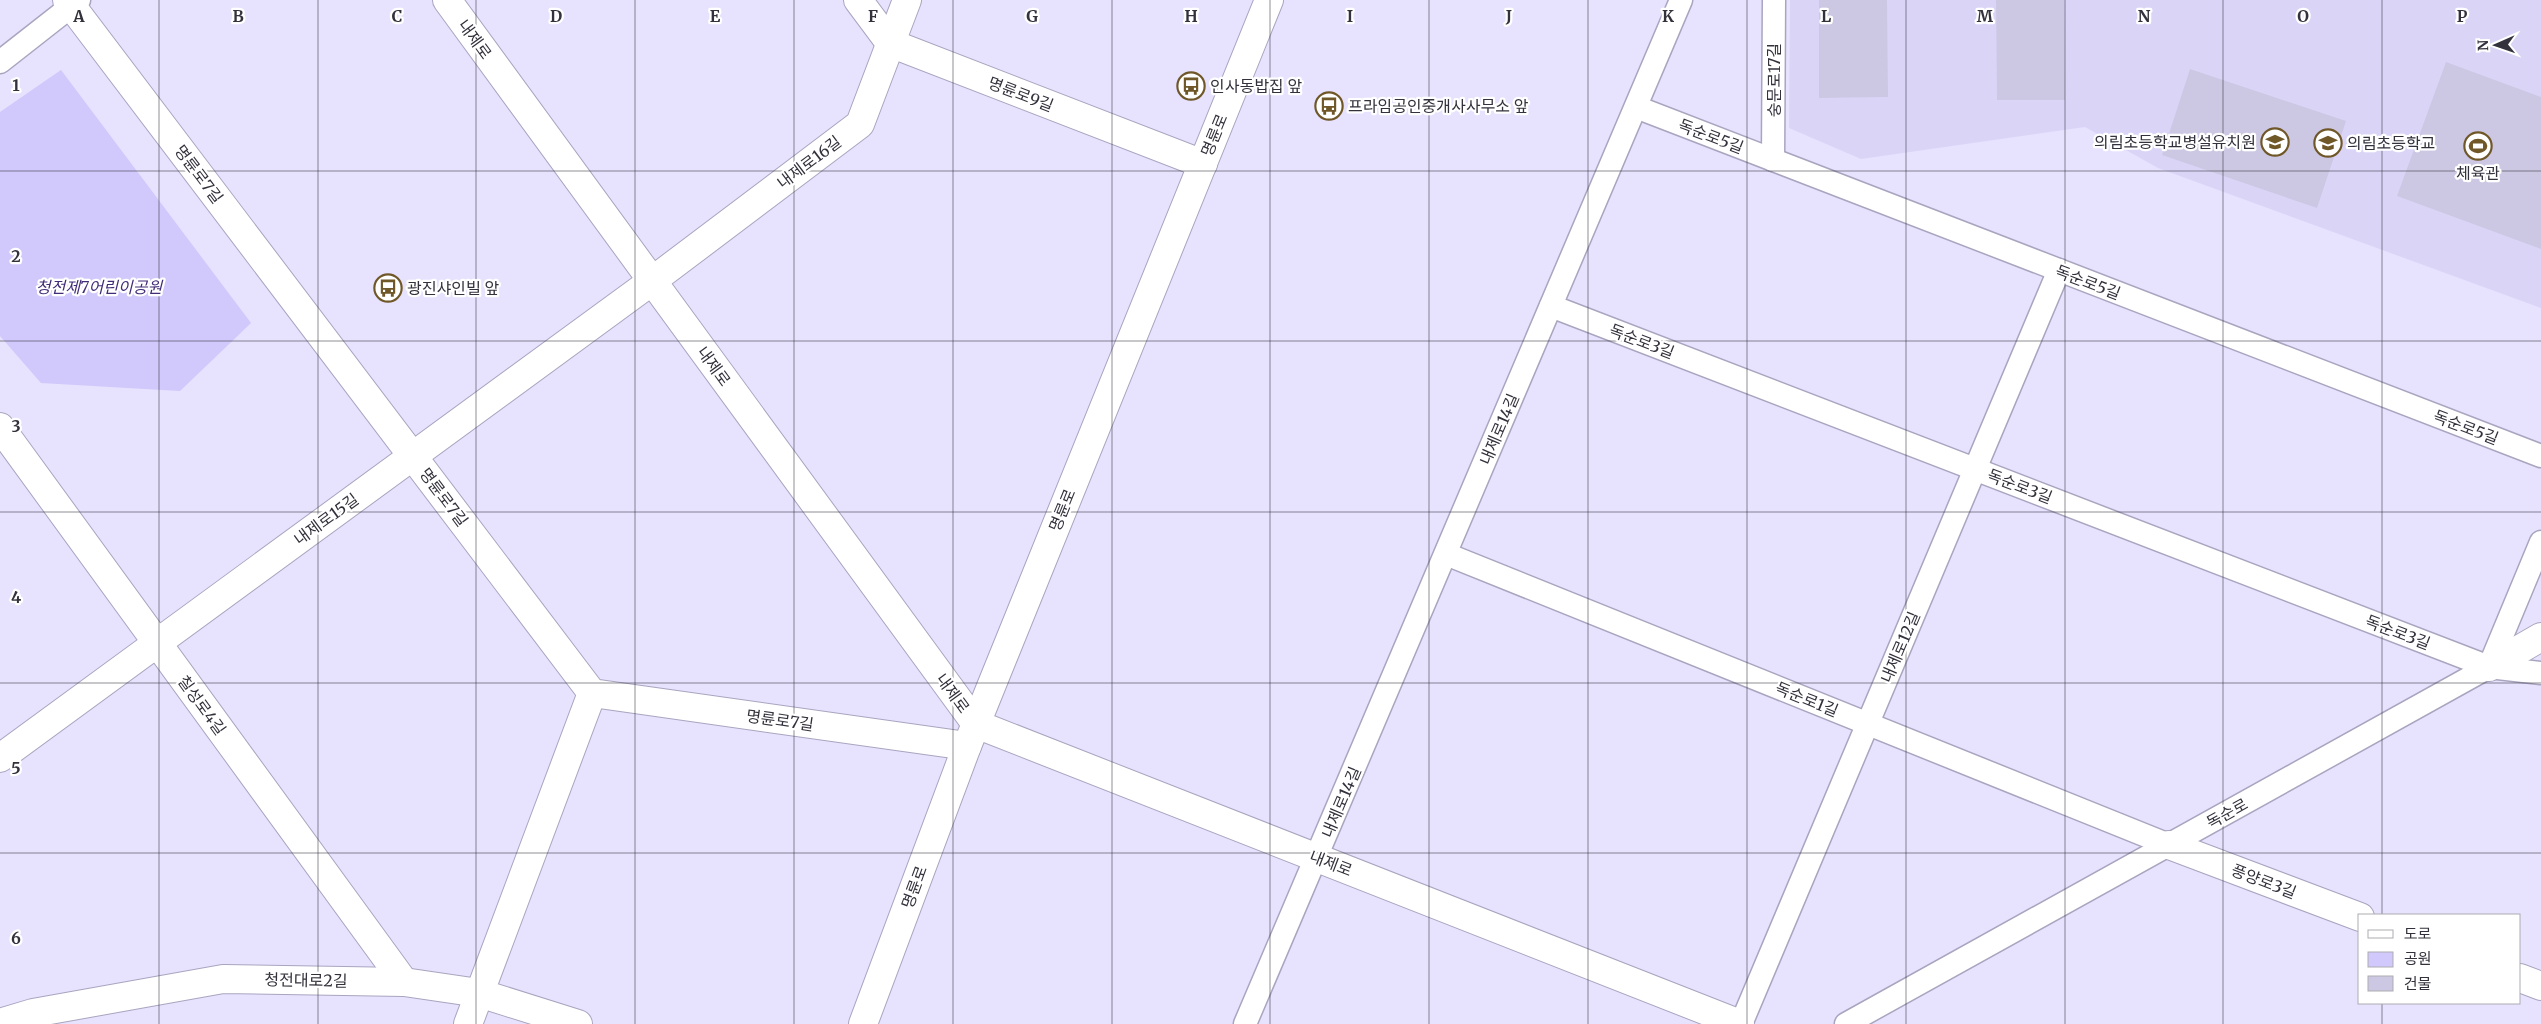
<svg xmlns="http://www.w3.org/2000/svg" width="2541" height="1024" viewBox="0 0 2541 1024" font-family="Merriweather,'Noto Sans KR',serif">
<rect width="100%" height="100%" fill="#e7e2fe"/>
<path fill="#dad5f7" d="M 1790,0 L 2541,0 L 2541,308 L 2158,168 L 2085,127 L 1861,159 L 1789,128 Z"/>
<path fill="#d1c8fc" d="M 61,70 L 251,323 L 180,391 L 41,383 L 0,336 L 0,112 Z"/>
<g fill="#ccc8e3">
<path d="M 1819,0 L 1887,0 L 1888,97 L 1819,98 Z"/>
<path d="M 1996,0 L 2064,0 L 2065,100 L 1997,100 Z"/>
<path d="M 2446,62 L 2541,97 L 2541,249 L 2397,196 Z"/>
<path d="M 2190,69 L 2346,121 L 2317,208 L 2162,155 Z"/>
</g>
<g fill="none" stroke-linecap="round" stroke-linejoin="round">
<g stroke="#a9a5bf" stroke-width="25">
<g id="lane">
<path d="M 0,62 L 79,0"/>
<path d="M 1636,107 L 2541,456"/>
<path d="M 1773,160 L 1774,0"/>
<path d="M 1551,306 L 2489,667 L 2541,673"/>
<path d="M 1446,554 L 2169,845"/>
<path d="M 1245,1024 L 1681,0"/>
<path d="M 1741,1024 L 2059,270"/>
<path d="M 1846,1024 L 2489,667 L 2541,542"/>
</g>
</g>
<g stroke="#a9a5bf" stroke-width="30">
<g id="street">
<path d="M 67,0 L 592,693 L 967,746"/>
<path d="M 858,0 L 890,43 L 1203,164"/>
<path d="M 0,427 L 404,982"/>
<path d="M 2489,667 L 2541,637"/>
<path d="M 0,758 L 652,281 L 860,124 L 907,0"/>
<path d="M 2169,845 L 2360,917"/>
<path d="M 2520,978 L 2541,986"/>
<path d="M 0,1023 L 33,1013 L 223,979 L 404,982 L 479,993 L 578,1024"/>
<path d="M 468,1024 L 592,693"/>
</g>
</g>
<g stroke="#a9a5bf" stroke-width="30">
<g id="secondary">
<path d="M 447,0 L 976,724 L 1740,1024"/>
<path d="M 863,1024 L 967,746 L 1269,0"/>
</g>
</g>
<use href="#lane" stroke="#fff" stroke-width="22"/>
<use href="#street" stroke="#fff" stroke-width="28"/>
<use href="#secondary" stroke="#fff" stroke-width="28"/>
</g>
<path fill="none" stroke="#33323c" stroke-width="1" stroke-opacity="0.55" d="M 159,0 L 159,1024M 318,0 L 318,1024M 476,0 L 476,1024M 635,0 L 635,1024M 794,0 L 794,1024M 953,0 L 953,1024M 1112,0 L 1112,1024M 1270,0 L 1270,1024M 1429,0 L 1429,1024M 1588,0 L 1588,1024M 1747,0 L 1747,1024M 1906,0 L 1906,1024M 2065,0 L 2065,1024M 2223,0 L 2223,1024M 2382,0 L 2382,915M 0,171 L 2541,171M 0,341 L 2541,341M 0,512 L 2541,512M 0,683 L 2541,683M 0,853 L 2541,853M 2382,1003 L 2382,1024"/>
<defs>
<g id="bus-ring" transform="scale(1.4375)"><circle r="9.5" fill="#fff" stroke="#6f5728" stroke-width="1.5"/><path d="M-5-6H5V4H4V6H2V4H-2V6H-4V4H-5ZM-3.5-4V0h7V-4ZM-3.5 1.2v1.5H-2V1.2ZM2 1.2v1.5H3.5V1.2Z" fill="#6f5728"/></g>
<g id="school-ring" transform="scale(1.4375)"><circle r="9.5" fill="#fff" stroke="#6f5728" stroke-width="1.5"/><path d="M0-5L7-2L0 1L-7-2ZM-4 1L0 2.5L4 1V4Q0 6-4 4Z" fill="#6f5728"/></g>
<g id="stadium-ring" transform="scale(1.4375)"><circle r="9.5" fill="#fff" stroke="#6f5728" stroke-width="1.5"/><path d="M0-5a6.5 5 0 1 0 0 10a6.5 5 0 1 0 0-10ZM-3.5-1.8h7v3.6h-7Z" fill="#6f5728"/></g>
</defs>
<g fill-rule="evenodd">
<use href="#bus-ring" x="1191" y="86"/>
<use href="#bus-ring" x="1329" y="106"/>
<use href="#school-ring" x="2275" y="142"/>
<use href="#school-ring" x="2328" y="143"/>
<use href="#stadium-ring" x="2478" y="146"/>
<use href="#bus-ring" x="388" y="288"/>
</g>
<g text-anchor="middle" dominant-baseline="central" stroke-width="4.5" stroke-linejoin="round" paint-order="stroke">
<g font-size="16" fill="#33323c" stroke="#fff">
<text transform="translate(475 39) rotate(54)">내제로</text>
<text transform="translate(1774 80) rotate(-90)">숭문로17길</text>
<text transform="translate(1021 94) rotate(21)">명륜로9길</text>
<text transform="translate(1214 135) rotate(-68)">명륜로</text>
<text transform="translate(1711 136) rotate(21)">독순로5길</text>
<text transform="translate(809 162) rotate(-37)">내제로16길</text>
<text transform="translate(199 174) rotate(53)">명륜로7길</text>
<text transform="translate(2088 282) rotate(21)">독순로5길</text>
<text transform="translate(1642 341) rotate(21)">독순로3길</text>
<text transform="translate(714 366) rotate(54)">내제로</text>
<text transform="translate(2466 427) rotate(21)">독순로5길</text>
<text transform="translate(1499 429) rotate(-67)">내제로14길</text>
<text transform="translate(2020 486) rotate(21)">독순로3길</text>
<text transform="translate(444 497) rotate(53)">명륜로7길</text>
<text transform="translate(1062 510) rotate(-68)">명륜로</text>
<text transform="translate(326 519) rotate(-36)">내제로15길</text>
<text transform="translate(2398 632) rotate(21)">독순로3길</text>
<text transform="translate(1900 647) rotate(-67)">내제로12길</text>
<text transform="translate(953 693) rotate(54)">내제로</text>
<text transform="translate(1807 699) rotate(22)">독순로1길</text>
<text transform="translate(202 705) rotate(54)">칠성로4길</text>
<text transform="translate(780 720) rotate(8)">명륜로7길</text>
<text transform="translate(1341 802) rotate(-67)">내제로14길</text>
<text transform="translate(2227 813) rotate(-29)">독순로</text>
<text transform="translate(1331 863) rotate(21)">내제로</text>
<text transform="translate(2264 881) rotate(21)">풍양로3길</text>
<text transform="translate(914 887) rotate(-70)">명륜로</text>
<text transform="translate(306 980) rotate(1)">청전대로2길</text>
</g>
<g font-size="16" fill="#33323c" stroke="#fff" text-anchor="start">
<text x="1210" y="86">인사동밥집 앞</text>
<text x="1348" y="106">프라임공인중개사사무소 앞</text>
<text x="2256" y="142" text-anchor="end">의림초등학교병설유치원</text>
<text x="2347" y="143">의림초등학교</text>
<text x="2478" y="173" text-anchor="middle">체육관</text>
<text x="407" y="288">광진샤인빌 앞</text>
</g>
<g font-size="16" font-style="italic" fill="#422c78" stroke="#fff">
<text x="99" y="287">청전제7어린이공원</text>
</g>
</g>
<g font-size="16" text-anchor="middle" font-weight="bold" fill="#33323c" stroke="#fff" stroke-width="4.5" stroke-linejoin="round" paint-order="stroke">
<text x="79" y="22">A</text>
<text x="238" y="22">B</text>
<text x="397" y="22">C</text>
<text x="556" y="22">D</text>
<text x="715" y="22">E</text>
<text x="873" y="22">F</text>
<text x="1032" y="22">G</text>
<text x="1191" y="22">H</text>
<text x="1350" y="22">I</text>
<text x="1509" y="22">J</text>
<text x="1668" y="22">K</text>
<text x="1826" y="22">L</text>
<text x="1985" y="22">M</text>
<text x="2144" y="22">N</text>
<text x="2303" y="22">O</text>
<text x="2462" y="22">P</text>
<text x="16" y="91">1</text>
<text x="16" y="262">2</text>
<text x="16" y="432">3</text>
<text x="16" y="603">4</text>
<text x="16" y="774">5</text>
<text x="16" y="944">6</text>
</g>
<rect x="2358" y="914" width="162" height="90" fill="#ffffff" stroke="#adadb1"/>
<rect x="2368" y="930" width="25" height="8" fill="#ffffff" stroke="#adadb1"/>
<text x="2404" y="939" font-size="15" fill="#33323c">도로</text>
<rect x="2368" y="952" width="25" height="15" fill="#d1c8fc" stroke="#adadb1"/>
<text x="2404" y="964" font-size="15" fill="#33323c">공원</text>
<rect x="2368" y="976" width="25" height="15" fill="#ccc8e3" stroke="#adadb1"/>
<text x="2404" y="989" font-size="15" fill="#33323c">건물</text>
<g transform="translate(2496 45) rotate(268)" stroke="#ffffff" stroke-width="4" paint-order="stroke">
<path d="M0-4L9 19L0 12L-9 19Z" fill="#33323c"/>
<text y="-8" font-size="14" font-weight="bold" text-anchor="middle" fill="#33323c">N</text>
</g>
</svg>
